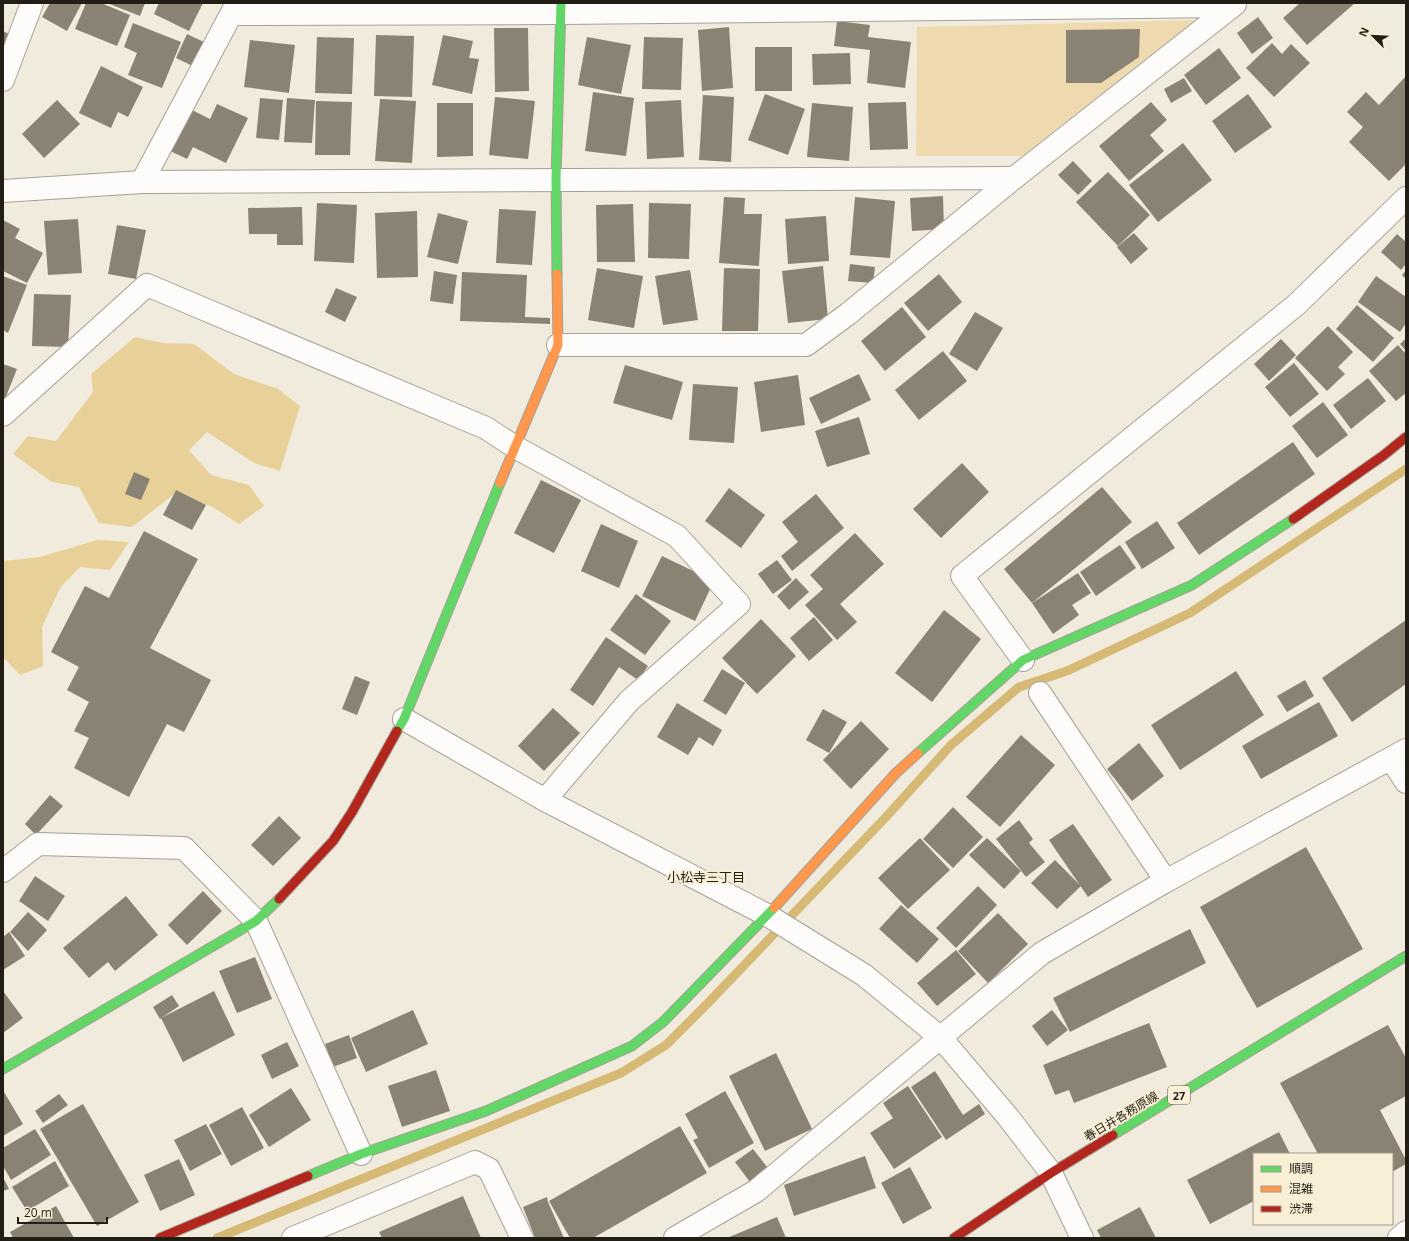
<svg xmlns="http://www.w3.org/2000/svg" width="1409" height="1241" viewBox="0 0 1409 1241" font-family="'Open Sans','Noto Sans JP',sans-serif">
<rect width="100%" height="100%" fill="#f1ebde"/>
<path fill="#eedaae" d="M 1195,20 L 1022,156 L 916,156 L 917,27 Z"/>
<g fill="#e8d198">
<path d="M 135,337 L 163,343 L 194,344 L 234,374 L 278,389 L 300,406 L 280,471 L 254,463 L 207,432 L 189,450 L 211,475 L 249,485 L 264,506 L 239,524 L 211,506 L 173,495 L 132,527 L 99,523 L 79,487 L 52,482 L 13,454 L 28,436 L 56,441 L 93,392 L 91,374 Z"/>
<path d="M 97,540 L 129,542 L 110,570 L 80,567 L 60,588 L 42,627 L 43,666 L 20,675 L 3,657 L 3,561 L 40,557 Z"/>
</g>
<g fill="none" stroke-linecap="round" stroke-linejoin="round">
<path stroke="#d5b974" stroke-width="9" d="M 217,1238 L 621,1073 L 666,1045 L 708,1003 L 886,817 L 951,745 L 1019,687 L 1067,671 L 1190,613 L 1406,469"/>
</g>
<g fill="#8a8373">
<path d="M 50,3 L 82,3 L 67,31 L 42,17 Z"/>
<path d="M 86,3 L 101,3 L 130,15 L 117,46 L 75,29 Z"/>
<path d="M 107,3 L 145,3 L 140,16 Z"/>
<path d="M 159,3 L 203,3 L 189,31 L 154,14 Z"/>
<path d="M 1300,3 L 1355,3 L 1307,45 L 1283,18 Z"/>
<path d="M 1258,17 L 1273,38 L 1252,54 L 1237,33 Z"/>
<path d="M 837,21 L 870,25 L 868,37 L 911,42 L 905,88 L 867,83 L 870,50 L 834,46 Z"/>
<path d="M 133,23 L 181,42 L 162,88 L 128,75 L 137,53 L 124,47 Z"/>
<path d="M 729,27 L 733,88 L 702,91 L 698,30 Z"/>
<path d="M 494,28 L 528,28 L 529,91 L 495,92 Z"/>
<path d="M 1140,29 L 1139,57 L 1101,83 L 1066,83 L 1066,30 Z"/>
<path d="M 3,31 L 9,34 L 3,48 Z"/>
<path d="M 187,34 L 208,44 L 197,68 L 176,58 Z"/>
<path d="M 376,35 L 414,36 L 412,97 L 374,96 Z"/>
<path d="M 443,35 L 473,41 L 469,58 L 479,59 L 472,94 L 432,85 Z"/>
<path d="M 317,37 L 354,38 L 352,94 L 315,93 Z"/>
<path d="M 587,37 L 631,45 L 621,94 L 578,85 Z"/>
<path d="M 644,37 L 683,38 L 681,90 L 642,89 Z"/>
<path d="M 250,40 L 295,45 L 289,93 L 244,87 Z"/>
<path d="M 1272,43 L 1282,54 L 1291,44 L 1310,63 L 1274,97 L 1246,68 Z"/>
<rect x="755" y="47" width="37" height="44"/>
<path d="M 1219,48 L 1241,78 L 1206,105 L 1184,75 Z"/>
<path d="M 850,53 L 851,84 L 813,85 L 812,54 Z"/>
<path d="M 101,66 L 143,87 L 128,117 L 118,112 L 111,128 L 79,113 Z"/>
<path d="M 1406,76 L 1406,164 L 1389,181 L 1349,142 L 1363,127 L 1347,112 L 1366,92 L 1379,105 Z"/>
<path d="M 1184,78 L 1192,91 L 1171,103 L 1164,89 Z"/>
<path d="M 593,92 L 634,98 L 626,156 L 585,151 Z"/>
<path d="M 765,94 L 805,109 L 788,155 L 748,140 Z"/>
<path d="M 1248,94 L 1272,127 L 1235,153 L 1212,121 Z"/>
<path d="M 703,95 L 734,97 L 731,162 L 699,160 Z"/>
<path d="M 495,97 L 535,101 L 528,159 L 489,155 Z"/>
<path d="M 260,98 L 283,100 L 279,140 L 256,138 Z"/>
<path d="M 287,98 L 315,100 L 312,143 L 284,142 Z"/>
<path d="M 380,99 L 416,101 L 412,163 L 375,161 Z"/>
<path d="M 57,100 L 80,124 L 44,158 L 22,134 Z"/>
<path d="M 681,100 L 684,157 L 647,159 L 645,102 Z"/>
<path d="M 316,101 L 352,102 L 350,155 L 315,155 Z"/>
<path d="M 906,102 L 908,149 L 870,150 L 868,103 Z"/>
<path d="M 1151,102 L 1167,120 L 1150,135 L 1164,151 L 1129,181 L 1099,146 Z"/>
<path d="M 437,103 L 473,103 L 473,156 L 437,157 Z"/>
<path d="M 812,103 L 853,107 L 849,161 L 807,157 Z"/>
<path d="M 217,104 L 248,118 L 226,163 L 193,147 L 187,159 L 166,149 L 186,107 L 210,119 Z"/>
<path d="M 1183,143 L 1212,180 L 1158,222 L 1129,185 Z"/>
<path d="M 1073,161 L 1092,181 L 1078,195 L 1058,175 Z"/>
<path d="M 1108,172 L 1150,215 L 1118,246 L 1076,202 Z"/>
<path d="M 943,196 L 944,229 L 912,231 L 910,198 Z"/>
<path d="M 724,197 L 745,198 L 744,214 L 762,214 L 759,266 L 719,263 Z"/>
<path d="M 855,197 L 895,201 L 890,258 L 850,255 Z"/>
<path d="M 317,203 L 357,205 L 354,263 L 314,261 Z"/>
<path d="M 649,203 L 691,204 L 689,259 L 648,258 Z"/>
<path d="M 633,204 L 635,262 L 597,262 L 596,205 Z"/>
<path d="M 302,207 L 303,245 L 277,245 L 277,234 L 249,234 L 248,208 Z"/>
<path d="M 499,209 L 536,211 L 532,265 L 496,263 Z"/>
<path d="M 417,211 L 418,277 L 377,278 L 375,213 Z"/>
<path d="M 438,213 L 468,221 L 458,264 L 427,257 Z"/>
<path d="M 826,216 L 829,261 L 788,264 L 785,219 Z"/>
<path d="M 78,219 L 82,273 L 48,275 L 44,221 Z"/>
<path d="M 3,220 L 20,229 L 15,238 L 43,253 L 27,283 L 3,271 Z"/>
<path d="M 117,225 L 146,230 L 136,279 L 108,274 Z"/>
<path d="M 1134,233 L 1148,249 L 1131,264 L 1117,247 Z"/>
<path d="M 1397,234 L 1406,242 L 1406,264 L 1401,270 L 1381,252 Z"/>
<path d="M 850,264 L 875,267 L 873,283 L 848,281 Z"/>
<path d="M 823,266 L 828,319 L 788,323 L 782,271 Z"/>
<path d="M 597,268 L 643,276 L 634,328 L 588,320 Z"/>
<path d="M 724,268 L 760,269 L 758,331 L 722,331 Z"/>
<path d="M 690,270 L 698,320 L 663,325 L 655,276 Z"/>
<path d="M 1406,270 L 1406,279 L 1402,275 Z"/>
<path d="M 434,271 L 457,275 L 453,304 L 430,301 Z"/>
<path d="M 462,272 L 527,275 L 525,317 L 550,318 L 550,324 L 460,321 Z"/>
<path d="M 939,274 L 962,302 L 928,331 L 904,303 Z"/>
<path d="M 3,276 L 27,285 L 8,333 L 3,330 Z"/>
<path d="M 1376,276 L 1406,297 L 1406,323 L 1400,332 L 1358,302 Z"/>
<path d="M 336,288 L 357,297 L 345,322 L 325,312 Z"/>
<path d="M 34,294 L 71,295 L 68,347 L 32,346 Z"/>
<path d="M 1357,305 L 1394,338 L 1373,362 L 1336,329 Z"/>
<path d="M 902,307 L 926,337 L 885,371 L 861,341 Z"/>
<path d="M 975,312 L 1003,328 L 977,371 L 949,354 Z"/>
<path d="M 1328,326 L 1353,352 L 1338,367 L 1345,374 L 1327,391 L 1295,358 Z"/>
<path d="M 1406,338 L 1406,351 L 1400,344 Z"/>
<path d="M 1281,339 L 1296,355 L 1269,381 L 1254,364 Z"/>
<path d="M 1398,345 L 1406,354 L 1406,393 L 1396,401 L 1369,371 Z"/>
<path d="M 943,351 L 967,381 L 919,420 L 895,390 Z"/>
<path d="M 1294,363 L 1319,394 L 1290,417 L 1265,387 Z"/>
<path d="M 3,364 L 17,369 L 3,404 Z"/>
<path d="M 625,365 L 683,382 L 672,420 L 613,403 Z"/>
<path d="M 859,374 L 871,400 L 821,424 L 809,398 Z"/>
<path d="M 798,375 L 805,425 L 761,432 L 754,382 Z"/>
<path d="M 1368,378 L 1386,401 L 1351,429 L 1333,405 Z"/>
<path d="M 693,384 L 738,387 L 734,443 L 689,440 Z"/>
<path d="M 1323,402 L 1348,435 L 1317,458 L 1292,426 Z"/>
<path d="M 859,417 L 870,454 L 827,467 L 815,431 Z"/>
<path d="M 1293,442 L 1315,474 L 1199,555 L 1177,523 Z"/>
<path d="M 962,463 L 989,492 L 941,538 L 913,509 Z"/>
<path d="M 134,472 L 150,479 L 141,500 L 125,494 Z"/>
<path d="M 541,480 L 581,500 L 554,553 L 514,533 Z"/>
<path d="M 1102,487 L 1132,522 L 1032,603 L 1004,569 Z"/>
<path d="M 729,488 L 765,515 L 741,548 L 705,521 Z"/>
<path d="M 176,490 L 206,505 L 192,530 L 163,515 Z"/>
<path d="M 816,494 L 844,528 L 792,571 L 781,556 L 798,542 L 782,522 Z"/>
<path d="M 1157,521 L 1175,548 L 1142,569 L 1125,542 Z"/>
<path d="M 601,524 L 638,541 L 619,588 L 581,571 Z"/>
<path d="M 144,531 L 198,559 L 150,648 L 211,680 L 184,732 L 167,724 L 129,797 L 74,768 L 89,738 L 74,731 L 89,702 L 67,690 L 79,667 L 51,652 L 85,586 L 109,598 Z"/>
<path d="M 855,533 L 884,564 L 840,604 L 857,622 L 837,640 L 805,605 L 823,589 L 810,575 Z"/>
<path d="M 1120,545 L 1136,568 L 1096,596 L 1080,572 Z"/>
<path d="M 662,556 L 714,581 L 695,621 L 642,596 Z"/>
<path d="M 777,560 L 792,580 L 773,594 L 758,574 Z"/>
<path d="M 1078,573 L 1091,593 L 1072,605 L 1079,615 L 1053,634 L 1032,603 Z"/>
<path d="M 796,578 L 809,592 L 789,610 L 777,596 Z"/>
<path d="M 636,594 L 671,621 L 645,655 L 610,630 Z"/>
<path d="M 944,610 L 981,639 L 932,702 L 895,673 Z"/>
<path d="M 814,617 L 833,640 L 809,661 L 790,638 Z"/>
<path d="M 761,619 L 796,656 L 757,694 L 722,658 Z"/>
<path d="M 1406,620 L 1406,684 L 1352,722 L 1322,678 Z"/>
<path d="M 606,637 L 648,666 L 638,680 L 619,667 L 593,706 L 570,690 Z"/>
<path d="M 722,669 L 745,683 L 726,715 L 703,701 Z"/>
<path d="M 1236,671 L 1264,715 L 1180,770 L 1151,725 Z"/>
<path d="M 355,676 L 370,682 L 357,715 L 342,709 Z"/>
<path d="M 1305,680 L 1314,696 L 1287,712 L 1277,696 Z"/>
<path d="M 1319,702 L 1338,736 L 1261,779 L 1242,746 Z"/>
<path d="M 677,703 L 722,730 L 713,746 L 699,737 L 688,755 L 657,737 Z"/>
<path d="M 553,708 L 580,733 L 544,771 L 518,746 Z"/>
<path d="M 823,709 L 847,722 L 829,753 L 806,740 Z"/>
<path d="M 861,721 L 889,749 L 851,789 L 823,760 Z"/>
<path d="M 1021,735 L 1055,765 L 1000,827 L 966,797 Z"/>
<path d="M 1139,743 L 1164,776 L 1132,801 L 1107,769 Z"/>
<path d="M 50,795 L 63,806 L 36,835 L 25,824 Z"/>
<path d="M 953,807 L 983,837 L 953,868 L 923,839 Z"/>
<path d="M 279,816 L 301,838 L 273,866 L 251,845 Z"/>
<path d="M 1019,820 L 1033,839 L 1029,843 L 1045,862 L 1026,877 L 996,839 Z"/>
<path d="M 1073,824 L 1112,880 L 1088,897 L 1049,840 Z"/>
<path d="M 920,838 L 950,870 L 908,909 L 878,878 Z"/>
<path d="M 987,838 L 1021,871 L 1004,889 L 969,855 Z"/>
<path d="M 1306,847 L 1363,949 L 1257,1008 L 1200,907 Z"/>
<path d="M 1055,860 L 1081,886 L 1057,909 L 1031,883 Z"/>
<path d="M 35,876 L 65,896 L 48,921 L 19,901 Z"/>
<path d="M 978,886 L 997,905 L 956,948 L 936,928 Z"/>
<path d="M 203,891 L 222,911 L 187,945 L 168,925 Z"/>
<path d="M 126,896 L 158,935 L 115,971 L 108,962 L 89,978 L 63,948 Z"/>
<path d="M 901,905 L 939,939 L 917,963 L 879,929 Z"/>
<path d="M 28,912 L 47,930 L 28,951 L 10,932 Z"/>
<path d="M 998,913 L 1028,944 L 988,983 L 958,951 Z"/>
<path d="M 1190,929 L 1206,963 L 1070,1032 L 1053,998 Z"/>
<path d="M 9,932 L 25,956 L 3,970 L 3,937 Z"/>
<path d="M 956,950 L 976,974 L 937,1006 L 917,983 Z"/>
<path d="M 255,957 L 272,999 L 237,1013 L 219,971 Z"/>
<path d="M 3,991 L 23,1018 L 3,1033 Z"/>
<path d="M 214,991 L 235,1035 L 183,1062 L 161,1018 Z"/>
<path d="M 172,995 L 179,1006 L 160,1019 L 153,1007 Z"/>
<path d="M 413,1010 L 428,1044 L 366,1072 L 351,1038 Z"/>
<path d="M 1052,1010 L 1068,1030 L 1047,1046 L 1032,1026 Z"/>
<path d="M 1149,1023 L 1167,1067 L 1074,1103 L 1069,1090 L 1055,1095 L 1043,1065 Z"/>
<path d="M 1388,1025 L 1406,1058 L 1406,1096 L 1380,1110 L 1406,1160 L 1406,1164 L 1392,1172 L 1392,1154 L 1318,1154 L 1280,1083 Z"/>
<path d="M 349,1035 L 357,1058 L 333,1067 L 325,1044 Z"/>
<path d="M 287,1042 L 299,1066 L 272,1079 L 261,1055 Z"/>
<path d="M 776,1053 L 812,1129 L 765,1151 L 729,1076 Z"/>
<path d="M 436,1070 L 450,1111 L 402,1127 L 388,1086 Z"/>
<path d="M 935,1071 L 963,1115 L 979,1104 L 985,1114 L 946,1140 L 911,1087 Z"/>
<path d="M 908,1086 L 942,1137 L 894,1169 L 870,1133 L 893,1118 L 883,1103 Z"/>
<path d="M 291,1088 L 311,1120 L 269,1147 L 249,1115 Z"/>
<path d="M 725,1091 L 754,1143 L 709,1168 L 693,1140 L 698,1138 L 685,1114 Z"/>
<path d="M 4,1092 L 23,1124 L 3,1136 L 3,1093 Z"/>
<path d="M 59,1094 L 68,1105 L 43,1123 L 35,1111 Z"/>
<path d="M 83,1104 L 139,1202 L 97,1226 L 40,1129 Z"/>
<path d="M 242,1107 L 264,1148 L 231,1166 L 209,1125 Z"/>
<path d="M 206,1124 L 222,1154 L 190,1171 L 174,1140 Z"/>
<path d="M 680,1126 L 707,1173 L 593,1238 L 570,1238 L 549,1201 Z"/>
<path d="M 35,1129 L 51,1155 L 11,1180 L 3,1166 L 3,1148 Z"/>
<path d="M 1279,1132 L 1290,1154 L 1254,1154 L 1254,1201 L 1210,1224 L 1187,1180 Z"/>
<path d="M 753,1149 L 771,1172 L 753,1186 L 735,1162 Z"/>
<path d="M 865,1156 L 876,1188 L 794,1216 L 784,1185 Z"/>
<path d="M 179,1159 L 195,1195 L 160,1211 L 144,1175 Z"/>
<path d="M 55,1161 L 69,1186 L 27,1211 L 12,1187 Z"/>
<path d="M 910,1167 L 932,1208 L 903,1224 L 881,1183 Z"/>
<path d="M 3,1177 L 9,1189 L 3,1191 Z"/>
<path d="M 463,1196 L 481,1238 L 382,1238 L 379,1232 Z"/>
<path d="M 547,1197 L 548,1202 L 564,1238 L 535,1238 L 523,1207 Z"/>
<path d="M 56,1206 L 74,1238 L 13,1238 L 10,1232 Z"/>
<path d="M 1140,1207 L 1156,1238 L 1101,1238 L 1097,1230 Z"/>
<path d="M 777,1217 L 786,1238 L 727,1238 Z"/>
</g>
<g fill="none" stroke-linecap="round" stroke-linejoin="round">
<g stroke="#a5a197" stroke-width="24">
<g id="street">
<path d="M 232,14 L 561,13 L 1231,6"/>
<path d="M 3,80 L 32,3"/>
<path d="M 142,182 L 237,3"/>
<path d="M 3,191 L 142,182 L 1014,178"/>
<path d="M 558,345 L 806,345 L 848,314 L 1014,178 L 1235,4"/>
<path d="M 3,415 L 147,285 L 486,428 L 515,447 L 677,536 L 739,604 L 629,701 L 545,800"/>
<path d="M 1023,660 L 962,576 L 1296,305 L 1406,198"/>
<path d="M 1040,693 L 1166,881"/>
<path d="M 404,719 L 545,800 L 767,915 L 864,975 L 941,1038 L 1008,1117 L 1051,1173 L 1082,1238"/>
<path d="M 1391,759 L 1406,782"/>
<path d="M 3,871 L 38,844 L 184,848 L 256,921 L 361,1154"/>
<path d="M 293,1238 L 475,1162 L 489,1169 L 522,1238"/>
<path d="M 675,1238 L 756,1191 L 1042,953 L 1166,881 L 1406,750"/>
<path d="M 1399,1238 L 1406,1232"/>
</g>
</g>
<g stroke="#a5a197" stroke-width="11">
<g id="fast">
<path d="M 557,274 L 556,179 L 561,3"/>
<path d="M 397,731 L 404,719 L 500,483"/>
<path d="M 918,753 L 1023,660 L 1192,585 L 1293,519"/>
<path d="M 3,1069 L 256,921 L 279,899"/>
<path d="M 1113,1135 L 1406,956"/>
<path d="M 308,1176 L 361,1154 L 486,1111 L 632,1046 L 663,1022 L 774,908"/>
</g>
</g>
<g stroke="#a5a197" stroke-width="11">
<g id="slow">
<path d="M 500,483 L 558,345 L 557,274"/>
<path d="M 774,908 L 896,773 L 918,753"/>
</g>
</g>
<g stroke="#a5a197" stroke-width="11">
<g id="jam">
<path d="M 1293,519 L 1384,455 L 1406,437"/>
<path d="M 279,899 L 333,841 L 352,812 L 397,731"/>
<path d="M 160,1238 L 308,1176"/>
<path d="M 954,1238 L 1051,1173 L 1113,1135"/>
</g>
</g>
<use href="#street" stroke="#fdfcfa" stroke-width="22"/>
<use href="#fast" stroke="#63d668" stroke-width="9"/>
<use href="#slow" stroke="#ff974d" stroke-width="9"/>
<use href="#jam" stroke="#b3261e" stroke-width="9"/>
</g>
<g text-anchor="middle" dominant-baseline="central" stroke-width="4" stroke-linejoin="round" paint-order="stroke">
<rect fill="#f9eed6" stroke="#625c4f" stroke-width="1" x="1168" y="1086" width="22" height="18" rx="3"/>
<g font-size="11" font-weight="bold" fill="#221e15">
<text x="1179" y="1095">27</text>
</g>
<g font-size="12" fill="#221e15" stroke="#f9eed6">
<text transform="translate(1121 1116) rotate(-31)">春日井各務原線</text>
</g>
<g font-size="13" fill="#221e15" stroke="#f9eed6">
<text x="706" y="877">小松寺三丁目</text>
</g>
</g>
<rect width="1409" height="1241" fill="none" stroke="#221e15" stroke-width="8"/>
<rect x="1253" y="1153" width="140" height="72" fill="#f9eed6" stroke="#a39b89"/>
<rect x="1261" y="1166" width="20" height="6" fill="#63d668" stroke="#a39b89"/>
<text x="1289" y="1173" font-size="12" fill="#221e15">順調</text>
<rect x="1261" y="1186" width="20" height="6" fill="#ff974d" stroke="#a39b89"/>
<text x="1289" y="1193" font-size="12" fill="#221e15">混雑</text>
<rect x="1261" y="1206" width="20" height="6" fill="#b3261e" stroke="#a39b89"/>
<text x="1289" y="1213" font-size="12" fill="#221e15">渋滞</text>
<g transform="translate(1373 36) rotate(294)" stroke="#f9eed6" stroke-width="3" paint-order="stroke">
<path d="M0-3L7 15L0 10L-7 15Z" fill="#221e15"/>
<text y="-6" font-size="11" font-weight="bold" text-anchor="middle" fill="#221e15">N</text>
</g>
<path d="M18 1217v6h89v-6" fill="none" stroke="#221e15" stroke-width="2"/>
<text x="24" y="1217" font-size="12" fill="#221e15" stroke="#f9eed6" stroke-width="3" paint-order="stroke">20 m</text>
</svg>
